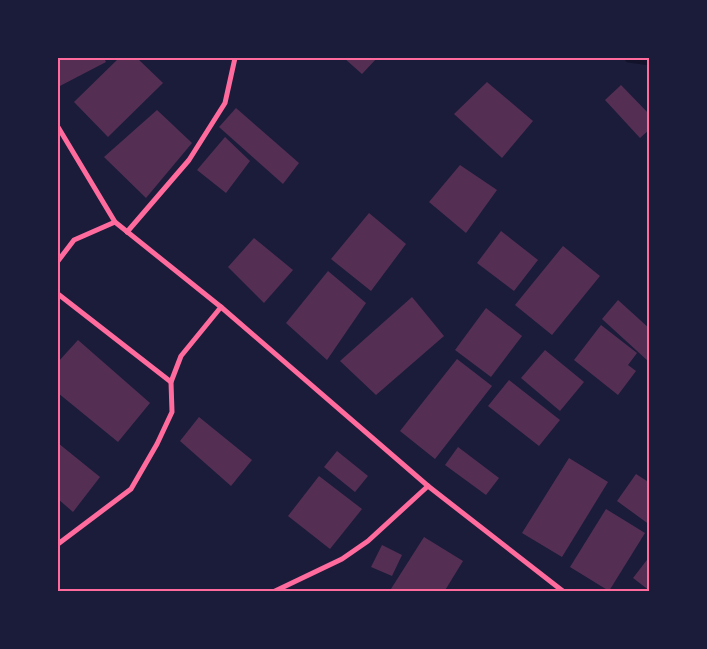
<svg xmlns="http://www.w3.org/2000/svg" width="707" height="649" viewBox="0 0 707 649" font-family="Roboto,sans-serif">
<rect width="100%" height="100%" fill="#1b1b3a"/>
<g fill="none" stroke-linecap="round" stroke-linejoin="round">
<path stroke="#12122b" stroke-width="9" d="M 629,58 L 650,61"/>
</g>
<g fill="#542f53">
<path d="M 58,58 L 104,58 L 106,62 L 58,87 Z"/>
<path d="M 119,58 L 137,58 L 163,83 L 108,137 L 74,102 Z"/>
<path d="M 344,58 L 377,58 L 362,74 Z"/>
<path d="M 487,82 L 533,121 L 502,158 L 454,114 Z"/>
<path d="M 621,85 L 650,115 L 650,129 L 640,138 L 605,100 Z"/>
<path d="M 236,108 L 299,163 L 283,184 L 219,127 Z"/>
<path d="M 157,110 L 192,143 L 146,198 L 104,157 Z"/>
<path d="M 225,137 L 250,161 L 226,193 L 197,170 Z"/>
<path d="M 460,165 L 497,190 L 466,233 L 429,202 Z"/>
<path d="M 369,213 L 406,244 L 371,291 L 331,259 Z"/>
<path d="M 501,231 L 538,260 L 514,291 L 477,263 Z"/>
<path d="M 254,238 L 293,270 L 264,303 L 228,267 Z"/>
<path d="M 563,246 L 600,276 L 552,335 L 515,305 Z"/>
<path d="M 328,271 L 366,303 L 327,360 L 286,323 Z"/>
<path d="M 412,297 L 444,336 L 376,395 L 340,361 Z"/>
<path d="M 618,300 L 650,329 L 650,360 L 648,361 L 602,319 Z"/>
<path d="M 486,308 L 522,336 L 491,377 L 455,350 Z"/>
<path d="M 601,325 L 637,353 L 628,365 L 636,371 L 618,395 L 574,360 Z"/>
<path d="M 78,340 L 150,403 L 118,442 L 58,393 L 58,362 Z"/>
<path d="M 545,350 L 584,382 L 560,411 L 521,378 Z"/>
<path d="M 457,359 L 492,386 L 435,459 L 400,431 Z"/>
<path d="M 509,380 L 560,420 L 539,446 L 488,406 Z"/>
<path d="M 199,417 L 252,460 L 231,486 L 180,441 Z"/>
<path d="M 58,443 L 100,477 L 73,512 L 58,499 Z"/>
<path d="M 458,447 L 499,478 L 486,495 L 445,465 Z"/>
<path d="M 337,451 L 368,476 L 355,492 L 324,467 Z"/>
<path d="M 569,458 L 608,482 L 562,557 L 522,533 Z"/>
<path d="M 636,474 L 650,483 L 650,525 L 617,501 Z"/>
<path d="M 319,476 L 362,509 L 330,549 L 288,516 Z"/>
<path d="M 606,509 L 645,533 L 609,591 L 570,567 Z"/>
<path d="M 424,537 L 463,561 L 444,592 L 389,592 Z"/>
<path d="M 382,545 L 402,555 L 392,576 L 371,567 Z"/>
<path d="M 650,556 L 650,591 L 633,578 Z"/>
</g>
<g fill="none" stroke-linecap="round" stroke-linejoin="round">
<g stroke="#ff6b9d" stroke-width="5">
<path d="M 58,127 L 115,222 L 221,307 L 428,486 L 564,592"/>
<path d="M 127,232 L 189,160 L 225,103 L 235,58"/>
<path d="M 58,261 L 74,240 L 115,222"/>
<path d="M 58,294 L 171,382"/>
<path d="M 58,544 L 131,489 L 157,444 L 172,412 L 171,382 L 181,356 L 221,307"/>
<path d="M 273,592 L 342,559 L 368,541 L 428,486"/>
</g>
</g>
<rect width="707" height="649" fill="none" stroke="#1b1b3a" stroke-width="118"/>
<rect x="59" y="59" width="589" height="531" fill="none" stroke="#ff6b9d" stroke-width="2"/>
</svg>
